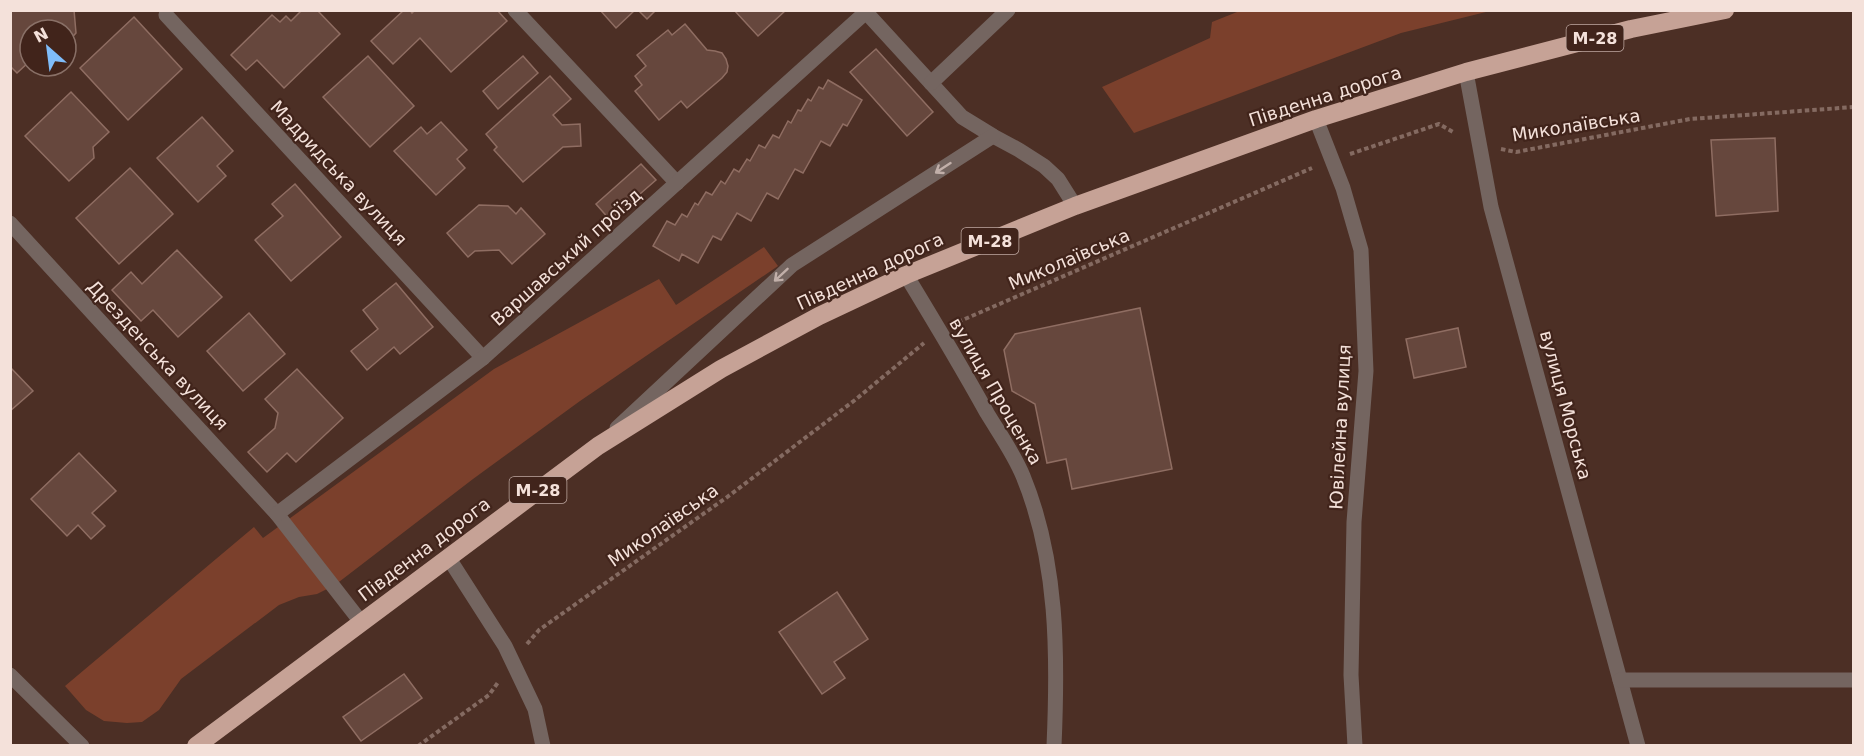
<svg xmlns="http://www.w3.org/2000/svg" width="1864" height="756" viewBox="0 0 1864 756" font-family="'DejaVu Sans',sans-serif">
<rect width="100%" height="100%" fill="#4c2f25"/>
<g fill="#7b402c">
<path d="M 1242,10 L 1490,10 L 1490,11 L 1401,33 L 1134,133 L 1102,87 L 1210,38 L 1212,22 Z"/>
<path d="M 764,247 L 778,266 L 580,401 L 473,479 L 335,585 L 317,594 L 299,597 L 279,605 L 181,679 L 159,710 L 142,722 L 127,723 L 104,721 L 86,710 L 65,686 L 254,527 L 263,538 L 494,369 L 659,279 L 676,305 Z"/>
</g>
<g fill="#66473d" stroke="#8f6d62" stroke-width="1.5">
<path d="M 10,10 L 74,10 L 76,33 L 66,44 L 66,30 L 30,30 L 30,61 L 17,73 L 10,66 Z"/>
<path d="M 302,10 L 317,10 L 340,34 L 284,88 L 257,60 L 246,70 L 231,55 L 272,15 L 280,22 L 286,16 L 291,21 Z"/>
<path d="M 404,10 L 410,10 L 412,13 L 415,10 L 497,10 L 507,21 L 451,72 L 420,38 L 393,64 L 371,41 Z"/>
<path d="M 600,10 L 635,10 L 616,28 Z"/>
<path d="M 638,10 L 656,10 L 647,19 Z"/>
<path d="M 734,10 L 786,10 L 758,36 Z"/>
<path d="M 134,17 L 182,69 L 128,120 L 80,68 Z"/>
<path d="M 685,24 L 707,50 L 715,51 L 722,53 L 726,59 L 728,66 L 727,72 L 722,78 L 687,108 L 681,101 L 659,120 L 635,91 L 642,85 L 635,76 L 646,66 L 637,55 L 668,30 L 672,35 Z"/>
<path d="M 876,49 L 933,112 L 907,136 L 850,72 Z"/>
<path d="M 368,56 L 414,106 L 370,147 L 323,97 Z"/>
<path d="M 523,56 L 538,73 L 498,109 L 483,91 Z"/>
<path d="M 550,76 L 571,99 L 553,115 L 562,125 L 580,124 L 581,146 L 563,147 L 523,182 L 494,150 L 497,147 L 486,134 Z"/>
<path d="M 828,80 L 862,100 L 847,126 L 843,124 L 830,146 L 821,141 L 803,173 L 795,169 L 778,199 L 767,193 L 751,221 L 737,213 L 721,240 L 713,236 L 698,263 L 682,254 L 679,261 L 653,246 L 667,221 L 675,225 L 682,214 L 687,217 L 695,203 L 698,205 L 706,192 L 712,195 L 721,181 L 725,184 L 734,169 L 739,172 L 747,159 L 750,161 L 759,145 L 765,148 L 773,135 L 779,138 L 788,121 L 791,123 L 798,110 L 801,111 L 808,99 L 811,101 L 819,87 L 823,89 Z"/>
<path d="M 71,92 L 109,132 L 93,147 L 94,158 L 69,181 L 25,136 Z"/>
<path d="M 202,117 L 233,151 L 217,166 L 226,176 L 198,202 L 157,158 Z"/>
<path d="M 441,122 L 467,150 L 457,159 L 465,168 L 436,195 L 394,151 L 421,127 L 427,134 Z"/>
<path d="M 1775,138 L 1778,211 L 1716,216 L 1711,140 Z"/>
<path d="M 641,164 L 656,180 L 610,220 L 596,204 Z"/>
<path d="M 130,168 L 173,214 L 119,264 L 76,218 Z"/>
<path d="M 295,184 L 341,237 L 291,281 L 255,240 L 283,216 L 272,204 Z"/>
<path d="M 479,205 L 508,206 L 516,214 L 521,208 L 545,234 L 512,264 L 499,250 L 475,251 L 468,257 L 447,233 Z"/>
<path d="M 177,250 L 222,297 L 178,337 L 153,310 L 141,321 L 112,290 L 131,272 L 142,284 Z"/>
<path d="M 396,283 L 433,327 L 400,354 L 394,347 L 367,370 L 351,351 L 378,329 L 363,310 Z"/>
<path d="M 1140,308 L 1172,469 L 1072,489 L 1066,459 L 1047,463 L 1035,404 L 1012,391 L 1004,350 L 1015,334 Z"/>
<path d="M 249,313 L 285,354 L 243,391 L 207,351 Z"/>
<path d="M 1458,328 L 1466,367 L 1414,378 L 1406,339 Z"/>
<path d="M 10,367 L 33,391 L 10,411 Z"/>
<path d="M 297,369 L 343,418 L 296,462 L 287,453 L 267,472 L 248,452 L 275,428 L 278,413 L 265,399 Z"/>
<path d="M 79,453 L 116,491 L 92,513 L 105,526 L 91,539 L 78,525 L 67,536 L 31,499 Z"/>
<path d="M 837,592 L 868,639 L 834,662 L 845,678 L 822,694 L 779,632 Z"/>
<path d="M 404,674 L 422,698 L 361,741 L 343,717 Z"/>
</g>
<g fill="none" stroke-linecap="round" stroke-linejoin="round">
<g stroke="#846a61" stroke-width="4" stroke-dasharray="4.5 3" stroke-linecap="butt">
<path d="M 1501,149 L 1516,152 L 1690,119 L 1854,107"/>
<path d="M 1350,154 L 1439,124 L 1455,133"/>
<path d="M 958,322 L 1312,168"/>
<path d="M 527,644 L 539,630 L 730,495 L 855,400 L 924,343"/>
<path d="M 418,746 L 489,695 L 499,681"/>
</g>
<g stroke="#746560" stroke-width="15">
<path d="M 515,10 L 677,183"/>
<path d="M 864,10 L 962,117 L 993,136 L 1019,150 L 1044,166 L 1058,179 L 1075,206"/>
<path d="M 166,15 L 483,358"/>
<path d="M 1466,72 L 1491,207 L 1638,746"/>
<path d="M 931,83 L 1008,10"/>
<path d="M 1316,119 L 1343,188 L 1361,250 L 1366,371 L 1354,522 L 1351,675 L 1355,746"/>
<path d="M 10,223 L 277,514 L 361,622"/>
<path d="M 906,275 C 934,321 961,366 987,413 C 999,433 1014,454 1023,476 C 1058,561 1058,655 1054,746"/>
<path d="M 617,428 L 792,265 L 993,136"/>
<path d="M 277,514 L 483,358 L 866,12"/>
<path d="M 448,557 L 505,646 L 535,709 L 543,746"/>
<path d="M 10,675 L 82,746"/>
<path d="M 1620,680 L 1854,680"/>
</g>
<path stroke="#c6a296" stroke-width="18" d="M 196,746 L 598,446 L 721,369 L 819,316 L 906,275 L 1075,206 L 1316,119 L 1466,72 L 1631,29 L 1725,10"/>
</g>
<defs><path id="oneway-shaft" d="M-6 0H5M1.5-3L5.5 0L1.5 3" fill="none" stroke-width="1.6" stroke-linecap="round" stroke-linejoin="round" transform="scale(1.5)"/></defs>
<g stroke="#c1afa9">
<use href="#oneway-shaft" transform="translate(943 168) rotate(147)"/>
<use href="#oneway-shaft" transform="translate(781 275) rotate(137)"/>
</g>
<g text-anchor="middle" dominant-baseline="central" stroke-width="4.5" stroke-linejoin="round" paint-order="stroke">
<g fill="#41241b" stroke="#bea8a1" stroke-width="1.5">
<rect x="1566.5" y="25" width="57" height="26" rx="4.5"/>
<rect x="961.5" y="228" width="57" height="26" rx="4.5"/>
<rect x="509.5" y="477" width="57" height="26" rx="4.5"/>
</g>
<g font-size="16" font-weight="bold" fill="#f4e1da">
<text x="1595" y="38">М-28</text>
<text x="990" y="241">М-28</text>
<text x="538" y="490">М-28</text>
</g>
<g font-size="18" fill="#f4e1da" stroke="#41241b">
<text transform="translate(1325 96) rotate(-18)">Південна дорога</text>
<text transform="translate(1576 125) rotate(-9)">Миколаївська</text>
<text transform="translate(339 173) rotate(47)">Мадридська вулиця</text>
<text transform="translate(566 257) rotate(-42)">Варшавський проїзд</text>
<text transform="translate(1069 259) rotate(-23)">Миколаївська</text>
<text transform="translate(870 271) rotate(-25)">Південна дорога</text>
<text transform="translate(158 355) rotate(47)">Дрезденська вулиця</text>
<text transform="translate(996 391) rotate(60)">вулиця Проценка</text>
<text transform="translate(1566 405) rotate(75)">вулиця Морська</text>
<text transform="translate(1340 427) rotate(-87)">Ювілейна вулиця</text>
<text transform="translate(663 525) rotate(-35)">Миколаївська</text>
<text transform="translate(424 549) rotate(-37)">Південна дорога</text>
</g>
</g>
<rect width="1864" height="756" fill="none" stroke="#f4e1da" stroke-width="24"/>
<g transform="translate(48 48) rotate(332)"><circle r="28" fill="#41241b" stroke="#897067" stroke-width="1.5"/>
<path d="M0-4.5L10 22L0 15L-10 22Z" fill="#7fbdfa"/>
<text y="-9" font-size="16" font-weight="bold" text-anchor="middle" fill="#f4e1da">N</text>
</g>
</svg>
